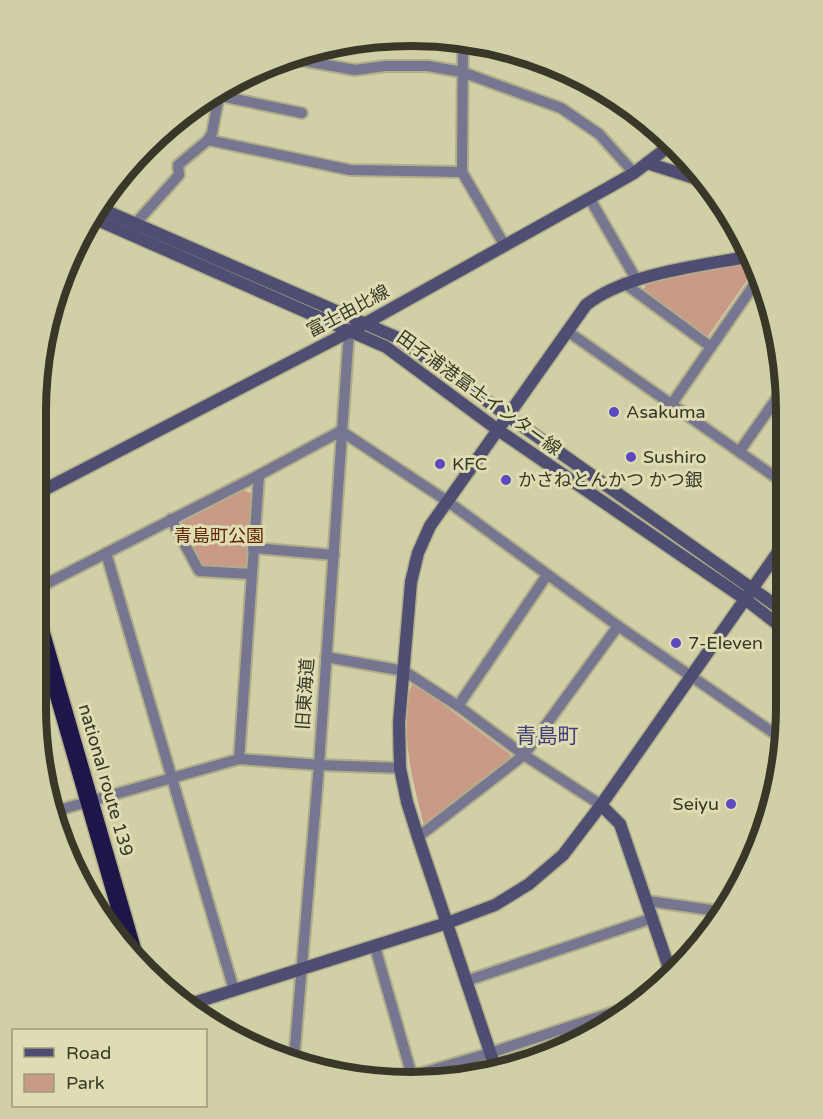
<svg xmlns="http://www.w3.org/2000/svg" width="823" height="1119" viewBox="0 0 823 1119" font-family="'Varela Round','Noto Sans JP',sans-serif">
<rect width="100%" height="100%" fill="#d1cfa6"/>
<g fill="#c99b87">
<path d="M 752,260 L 757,266 L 706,339 L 643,290 L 647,283 Z"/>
<path d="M 244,490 L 252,494 L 246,567 L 203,567 L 181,528 L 182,522 Z"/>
<path d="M 413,682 L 511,755 L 510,760 L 429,825 L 424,825 C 414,786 405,754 407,714 C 408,702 408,693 413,682 Z"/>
</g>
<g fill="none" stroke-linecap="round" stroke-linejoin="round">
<g stroke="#b0ae8a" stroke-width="14">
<g id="street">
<path d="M 463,40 L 462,172 L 505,246"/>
<path d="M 293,59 L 355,70 L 385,66 L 428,66 L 462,72 L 561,108 L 599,134 L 634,173"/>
<path d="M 220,96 L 302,113"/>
<path d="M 208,140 L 350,170 L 462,172"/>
<path d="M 590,199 L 636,279"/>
<path d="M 135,224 L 179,175 L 178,165 L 208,140 L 212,133 L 219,96"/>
<path d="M 624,283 L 711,347"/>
<path d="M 567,331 L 785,484"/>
<path d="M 671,405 L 760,276"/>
<path d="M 341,431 L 447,501 L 618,626 L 778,736 L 785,736"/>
<path d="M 739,452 L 784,388"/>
<path d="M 171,519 L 199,571 L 251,574"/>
<path d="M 253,548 L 334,555"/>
<path d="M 106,553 L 234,990"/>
<path d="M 36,589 L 259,475 L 341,431"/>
<path d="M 326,657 L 404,671 L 458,706 L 524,755 L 601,805"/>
<path d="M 458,706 L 547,575"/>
<path d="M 239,759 L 259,475"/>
<path d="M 52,812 L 239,759 L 319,765 L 400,768"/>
<path d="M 418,837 L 524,755 L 618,626"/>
<path d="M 648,901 L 725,912"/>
<path d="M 375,947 L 412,1076"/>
<path d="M 466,981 L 653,918"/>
<path d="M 294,1059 L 319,765 L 349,331"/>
<path d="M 370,1080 L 412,1076 L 490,1053 L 644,1002"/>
</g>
</g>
<g stroke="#b0ae8a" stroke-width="15">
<g id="secondary">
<path d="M 647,163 L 710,183"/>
<path d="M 97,207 L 398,338 L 785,612"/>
<path d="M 93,218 L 386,347 L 498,430 L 745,599 L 785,630"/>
<path d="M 36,494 L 366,323 L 606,189 L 634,173 L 668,147"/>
<path d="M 601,805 L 620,824 L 671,974"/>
<path d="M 187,1005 L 447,923 L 495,905 L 529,884 L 563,855 L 601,805 L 785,542"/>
<path d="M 496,1070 L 418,837 L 407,802 L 400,768 L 399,723 L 411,582 L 418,553 L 430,526 L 586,305 C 626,273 701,266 752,256"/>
</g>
</g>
<g stroke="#b0ae8a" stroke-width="21">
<path id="highway" d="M 36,616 L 134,956"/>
</g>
<use href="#street" stroke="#767690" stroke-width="10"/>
<use href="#secondary" stroke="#4e4d72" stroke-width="12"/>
<use href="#highway" stroke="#1e1648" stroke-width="18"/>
</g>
<g fill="#5c48c0" stroke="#dedcb2" stroke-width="2">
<circle cx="614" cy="412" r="6"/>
<circle cx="631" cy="457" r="6"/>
<circle cx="440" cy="464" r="6"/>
<circle cx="506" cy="480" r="6"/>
<circle cx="676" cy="643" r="6"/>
<circle cx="731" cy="804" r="6"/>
</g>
<g text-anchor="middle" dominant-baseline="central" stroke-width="6" stroke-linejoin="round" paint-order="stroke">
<g font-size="18" fill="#393828" stroke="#dedcb2">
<text transform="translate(348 311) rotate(-28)">富士由比線</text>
<text transform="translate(479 393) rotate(36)">田子浦港富士インター線</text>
<text transform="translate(305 694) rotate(-86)">旧東海道</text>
<text transform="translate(106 780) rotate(74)">national route 139</text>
</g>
<g font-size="18" fill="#393828" stroke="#dedcb2" text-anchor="start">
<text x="626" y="412">Asakuma</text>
<text x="643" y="457">Sushiro</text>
<text x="452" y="464">KFC</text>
<text x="518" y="480">かさねとんかつ かつ銀</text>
<text x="688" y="643">7-Eleven</text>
<text x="719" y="804" text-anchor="end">Seiyu</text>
</g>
<g font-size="18" fill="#602503" stroke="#dedcb2">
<text x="219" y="536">青島町公園</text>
</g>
<g font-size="21" fill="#423c79" stroke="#dedcb2">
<text x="547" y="736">青島町</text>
</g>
</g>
<path d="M0 0H823V1119H0ZM411 46H411A365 365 0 0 1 776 411V707A365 365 0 0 1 411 1072H411A365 365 0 0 1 46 707V411A365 365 0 0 1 411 46Z" fill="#d1cfa7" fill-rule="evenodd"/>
<path fill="none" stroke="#393828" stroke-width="8" d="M411 46H411A365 365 0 0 1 776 411V707A365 365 0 0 1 411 1072H411A365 365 0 0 1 46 707V411A365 365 0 0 1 411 46Z"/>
<rect x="12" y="1029" width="195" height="78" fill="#dedcb2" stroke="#9c9a7b" stroke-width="1.5"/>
<rect x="24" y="1048" width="30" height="9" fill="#4e4d72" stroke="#9c9a7b" stroke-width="1.5"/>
<text x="66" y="1059" font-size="18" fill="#393828">Road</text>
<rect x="24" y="1074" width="30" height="18" fill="#c99b87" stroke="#9c9a7b" stroke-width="1.5"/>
<text x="66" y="1089" font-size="18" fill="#393828">Park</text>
</svg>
